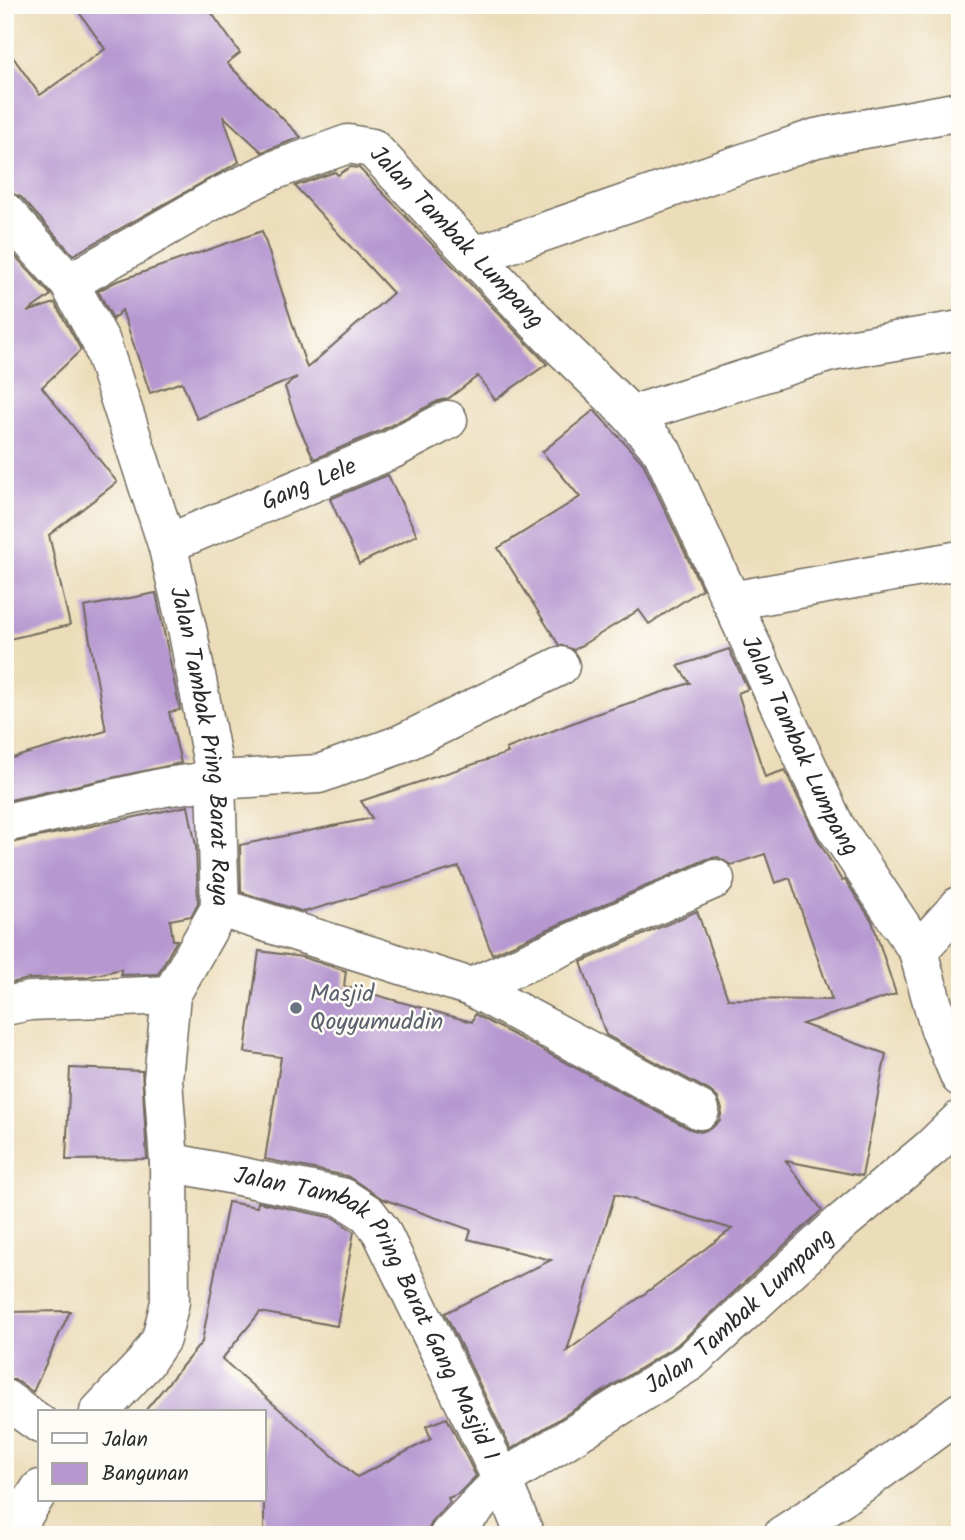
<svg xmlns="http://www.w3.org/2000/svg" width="965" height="1540" viewBox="0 0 965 1540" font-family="Kalam,sans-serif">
<rect width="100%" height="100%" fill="#fdfcf7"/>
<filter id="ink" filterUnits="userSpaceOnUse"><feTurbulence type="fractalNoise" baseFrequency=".0143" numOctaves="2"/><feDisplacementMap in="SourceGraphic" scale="14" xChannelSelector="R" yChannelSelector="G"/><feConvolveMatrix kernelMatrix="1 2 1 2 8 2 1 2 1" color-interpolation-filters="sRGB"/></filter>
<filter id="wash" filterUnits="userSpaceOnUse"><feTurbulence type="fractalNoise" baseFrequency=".00686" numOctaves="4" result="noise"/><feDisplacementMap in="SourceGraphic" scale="28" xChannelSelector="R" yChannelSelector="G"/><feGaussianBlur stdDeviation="1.57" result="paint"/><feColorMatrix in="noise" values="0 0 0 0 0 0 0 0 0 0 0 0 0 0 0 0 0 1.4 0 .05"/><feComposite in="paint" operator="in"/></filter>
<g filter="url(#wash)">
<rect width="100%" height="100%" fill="#ecddba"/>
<g id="blocks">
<g fill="#b697d0" fill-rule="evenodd">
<path d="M 74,5 L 206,5 L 240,53 L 227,63 L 301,137 L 262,152 L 223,116 L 239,162 L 73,255 L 21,197 L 5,191 L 5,46 L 40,95 L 105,49 Z"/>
<path d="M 350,167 L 359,168 L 547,364 L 495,400 L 478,376 L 449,398 L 438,401 L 382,430 L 314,459 L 297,423 L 285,387 L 297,377 L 197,419 L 182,382 L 150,393 L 122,310 L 113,319 L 98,291 L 115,282 L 262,231 L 307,368 L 393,293 L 295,186 L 335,172 L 338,175 Z"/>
<path d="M 5,245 L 51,295 L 27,312 L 55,303 L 81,350 L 42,387 L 117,482 L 49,535 L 70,625 L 5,640 Z"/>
<path d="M 594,410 L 643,463 L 702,589 L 649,624 L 639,610 L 574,650 L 559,645 L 498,548 L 580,497 L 542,452 Z"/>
<path d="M 388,475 L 417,535 L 359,564 L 330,499 Z"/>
<path d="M 156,593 L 180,710 L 169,712 L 181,763 L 5,801 L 5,760 L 106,731 L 84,607 Z"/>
<path d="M 729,649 L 748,689 L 738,693 L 765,777 L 785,770 L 817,838 L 842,881 L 845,880 L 872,921 L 896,994 L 802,1024 L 886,1054 L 862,1176 L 786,1161 L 822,1210 L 677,1345 L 511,1449 L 445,1313 L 551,1260 L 468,1239 L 471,1230 L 383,1199 L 347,1176 L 265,1159 L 281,1057 L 245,1052 L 259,951 L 302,957 L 346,971 L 344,986 L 472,1022 L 475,1014 L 478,1016 L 690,1129 L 701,1132 L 712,1128 L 720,1120 L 722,1109 L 718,1098 L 710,1091 L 606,1035 L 581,962 L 697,911 L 728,999 L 832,1000 L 790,878 L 775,883 L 765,854 L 731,865 L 718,857 L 707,859 L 492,954 L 459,867 L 304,912 L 241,892 L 240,845 L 372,818 L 361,801 L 508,753 L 506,749 L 593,715 L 690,683 L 678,666 ZM 615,1194 L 732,1229 L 567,1351 L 592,1270 Z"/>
<path d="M 188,806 L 196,846 L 198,903 L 191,916 L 170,920 L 173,940 L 177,940 L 158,974 L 121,975 L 121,969 L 87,977 L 29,979 L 5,984 L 5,844 Z"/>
<path d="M 70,1068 L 142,1071 L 147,1159 L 66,1160 Z"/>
<path d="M 228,1202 L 257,1207 L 258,1202 L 334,1218 L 354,1232 L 337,1326 L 260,1312 L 222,1359 L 357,1477 L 431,1439 L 426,1426 L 447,1418 L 476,1476 L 458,1494 L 448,1498 L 450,1502 L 433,1520 L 428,1531 L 420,1535 L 264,1535 L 264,1412 L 144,1412 L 202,1342 Z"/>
<path d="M 70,1311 L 33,1392 L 17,1381 L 5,1377 L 5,1312 Z"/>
</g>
</g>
</g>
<g filter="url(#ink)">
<use href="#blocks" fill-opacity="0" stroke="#6f695d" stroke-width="2"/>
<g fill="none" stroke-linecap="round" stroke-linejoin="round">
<g stroke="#6f695d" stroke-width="41">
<g id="street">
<path id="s1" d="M 5,212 L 69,283 L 101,342 L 167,544 L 188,633 L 216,780 L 220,908 L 171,995 L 163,1079 L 169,1162 L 170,1302 L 161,1339 L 145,1363 L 99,1412"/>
<path d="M 474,256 L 816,138 L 960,111"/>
<path id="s2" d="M 69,283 L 217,198 L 272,171 L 348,144 L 372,148 L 550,336 L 631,415 L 662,451 L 835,826 L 918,951 L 939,1027 L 960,1077"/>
<path d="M 631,415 L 831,352 L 960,330"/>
<path id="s3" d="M 167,544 L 391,450 L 448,420"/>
<path d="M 731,601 L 960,560"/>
<path d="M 5,823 L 165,787 L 216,780 L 319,774 L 401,744 L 560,666"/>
<path d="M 220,908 L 471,987 L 700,1110"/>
<path d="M 918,951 L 960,905"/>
<path d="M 471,987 L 715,879"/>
<path d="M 5,1006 L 30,1001 L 171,995"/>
<path id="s4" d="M 169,1162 L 342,1197 L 368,1214 L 381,1231 L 502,1480 L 525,1535"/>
<path d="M 5,1399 L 40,1424"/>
<path d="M 11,1535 L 40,1489"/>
<path id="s5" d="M 449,1535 L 502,1480 L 690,1362 L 841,1223 L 931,1148 L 960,1120"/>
<path d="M 783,1535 L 867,1480 L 960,1412"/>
</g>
</g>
<use href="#street" stroke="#fff" stroke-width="38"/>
</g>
</g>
<circle fill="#6b7280" stroke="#fdfcf7" stroke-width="2.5" cx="296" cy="1008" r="7"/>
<g text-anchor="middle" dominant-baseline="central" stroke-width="5" stroke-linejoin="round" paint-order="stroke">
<g font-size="24" fill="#2b2b2b" stroke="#fdfcf7">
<text stroke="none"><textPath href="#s2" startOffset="460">Jalan Tambak Lumpang</textPath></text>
<text stroke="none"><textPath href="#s3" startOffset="154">Gang Lele</textPath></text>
<text stroke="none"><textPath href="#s2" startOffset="1082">Jalan Tambak Lumpang</textPath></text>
<text stroke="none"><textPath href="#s1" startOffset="581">Jalan Tambak Pring Barat Raya</textPath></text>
<text stroke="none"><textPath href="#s5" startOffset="369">Jalan Tambak Lumpang</textPath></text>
<text stroke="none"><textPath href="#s4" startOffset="275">Jalan Tambak Pring Barat Gang Masjid I</textPath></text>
</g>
<g font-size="24" fill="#5b616d" stroke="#fdfcf7" text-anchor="start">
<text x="310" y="994">Masjid<tspan x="310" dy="28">Qoyyumuddin</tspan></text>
</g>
</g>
<rect width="965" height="1540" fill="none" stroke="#fdfcf7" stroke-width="28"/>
<rect x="38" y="1410" width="228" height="91" fill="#fdfcf7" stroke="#a9a8a5" stroke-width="2"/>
<rect x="52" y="1433" width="35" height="10" fill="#ffffff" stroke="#a9a8a5" stroke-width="2"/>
<text x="102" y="1446" font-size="21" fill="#2b2b2b">Jalan</text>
<rect x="52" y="1463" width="35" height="21" fill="#b697d0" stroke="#a9a8a5" stroke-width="2"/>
<text x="102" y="1480" font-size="21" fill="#2b2b2b">Bangunan</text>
</svg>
